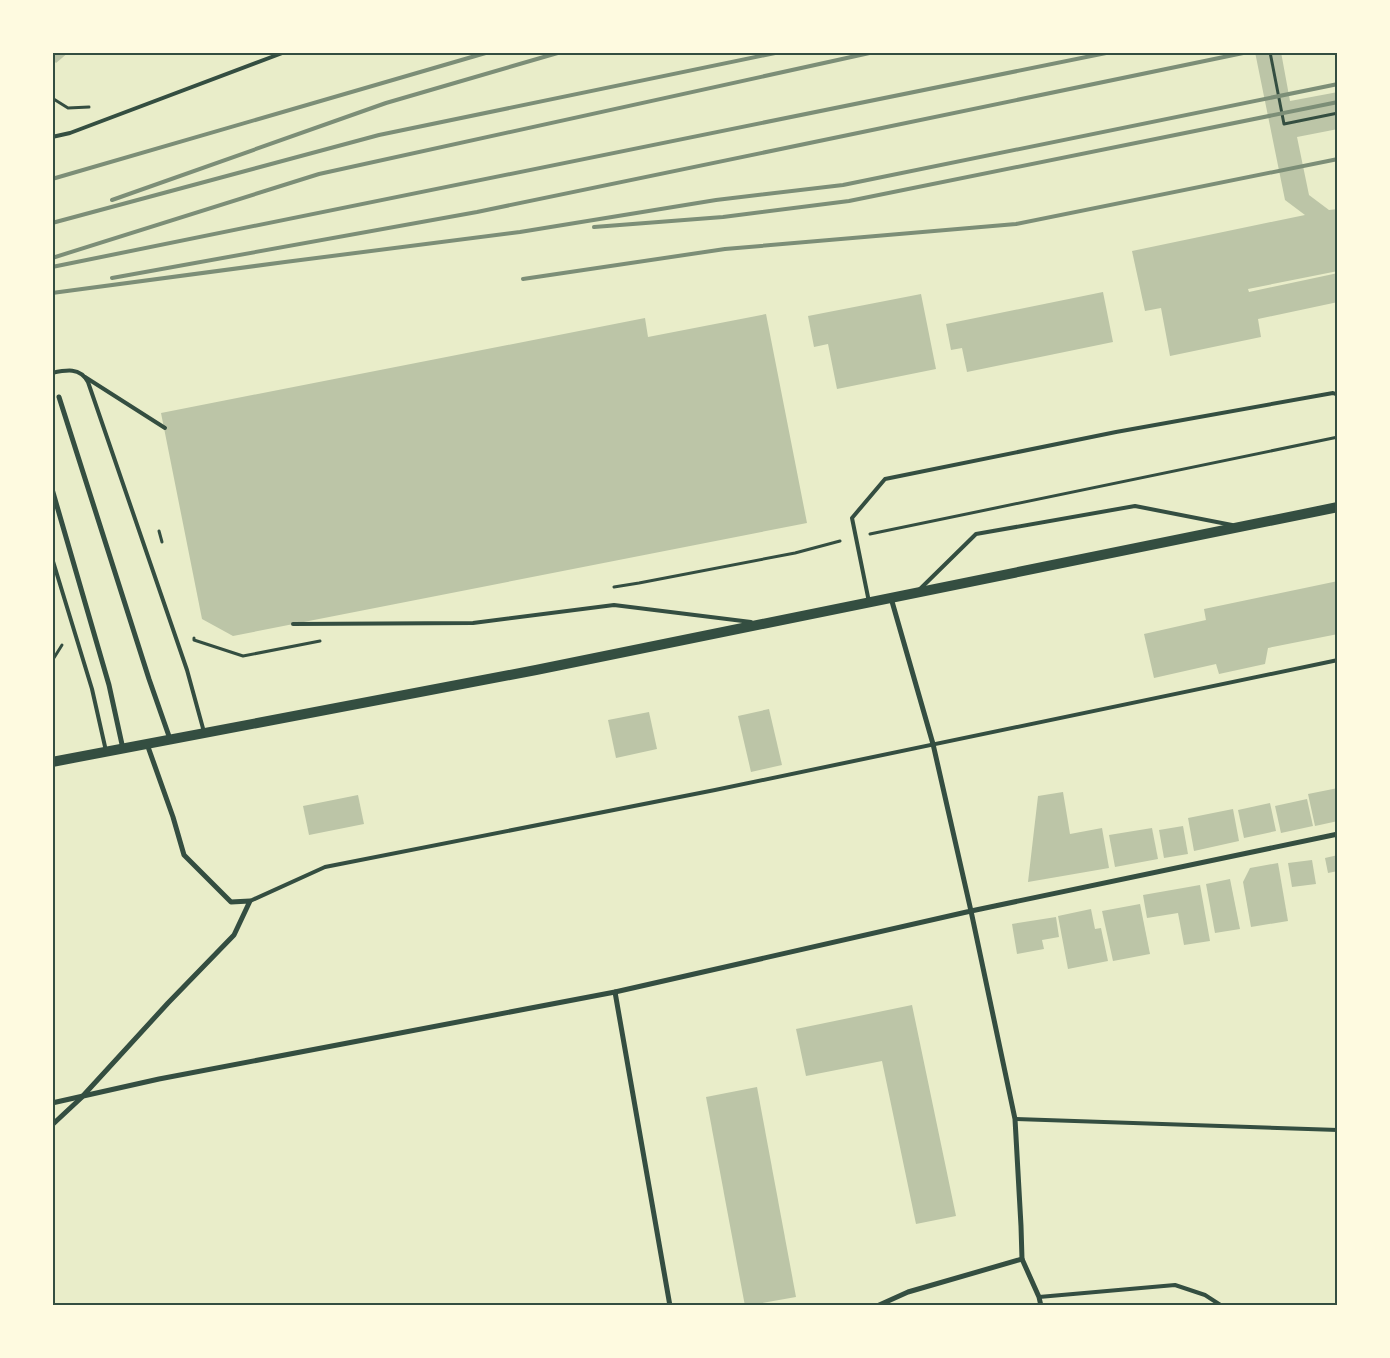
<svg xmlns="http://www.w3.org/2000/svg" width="1390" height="1358" viewBox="0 0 1390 1358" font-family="'Varela Round',sans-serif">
<rect width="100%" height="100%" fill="#e9edc9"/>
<g fill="#bcc5a7">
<path d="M 52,52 L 69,52 L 56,63 L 52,59 Z"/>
<path d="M 1255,52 L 1281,52 L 1290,101 L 1338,92 L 1338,129 L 1297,137 L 1309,195 L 1329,210 L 1338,209 L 1338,271 L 1248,289 L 1249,292 L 1338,273 L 1338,302 L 1258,319 L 1261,337 L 1170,356 L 1161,308 L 1145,311 L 1132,251 L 1305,215 L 1285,200 Z"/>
<path d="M 1103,292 L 1113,342 L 967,372 L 962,348 L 951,350 L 946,324 Z"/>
<path d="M 921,294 L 936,369 L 837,389 L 828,344 L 814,347 L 808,316 Z"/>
<path d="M 766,314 L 807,523 L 233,636 L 202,619 L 161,413 L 645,318 L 648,337 Z"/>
<path d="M 1338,581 L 1338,634 L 1268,648 L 1265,664 L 1219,674 L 1216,664 L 1154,678 L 1144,634 L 1206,620 L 1204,609 Z"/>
<path d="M 769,709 L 782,765 L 751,772 L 738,716 Z"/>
<path d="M 649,712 L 657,749 L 616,758 L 608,720 Z"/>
<path d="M 1338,788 L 1338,821 L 1315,826 L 1308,794 Z"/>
<path d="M 1063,792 L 1070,834 L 1102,828 L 1109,868 L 1028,882 L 1038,796 Z"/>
<path d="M 358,795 L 364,824 L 309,835 L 303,806 Z"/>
<path d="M 1307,799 L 1313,826 L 1281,833 L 1275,806 Z"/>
<path d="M 1270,803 L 1276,831 L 1244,838 L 1238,810 Z"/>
<path d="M 1233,809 L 1239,841 L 1194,851 L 1188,818 Z"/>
<path d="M 1183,826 L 1188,854 L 1164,858 L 1159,830 Z"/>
<path d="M 1152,828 L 1158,859 L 1115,867 L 1109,835 Z"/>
<path d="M 1338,855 L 1338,871 L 1328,873 L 1325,858 Z"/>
<path d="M 1312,860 L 1316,884 L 1292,887 L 1288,863 Z"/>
<path d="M 1278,863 L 1288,921 L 1251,927 L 1243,882 L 1250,868 Z"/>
<path d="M 1230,879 L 1240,929 L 1215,933 L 1206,884 Z"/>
<path d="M 1200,885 L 1210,941 L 1184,945 L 1178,913 L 1147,918 L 1143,895 Z"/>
<path d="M 1140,904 L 1150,954 L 1113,961 L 1102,911 Z"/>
<path d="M 1091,909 L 1095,929 L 1101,928 L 1108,961 L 1068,969 L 1058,916 Z"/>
<path d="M 1056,917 L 1059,937 L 1042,940 L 1044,949 L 1017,954 L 1012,924 Z"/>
<path d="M 912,1005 L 956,1216 L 916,1224 L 882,1061 L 806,1076 L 796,1029 Z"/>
<path d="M 757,1087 L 796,1297 L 745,1306 L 706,1097 Z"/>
</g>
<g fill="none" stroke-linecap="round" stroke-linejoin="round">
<g stroke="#344e41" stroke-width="3">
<path d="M 1270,52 L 1284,124 L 1338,113"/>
<path d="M 52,98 L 68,108 L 89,107"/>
<path d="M 159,531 L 162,542"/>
<path d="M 870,534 L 1338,437"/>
<path d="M 614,587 L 639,583 L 795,553 L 840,541"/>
<path d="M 194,638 L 194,640 L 243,656 L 320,641"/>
<path d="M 52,661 L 62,645"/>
</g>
<g stroke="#344e41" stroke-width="4">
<path d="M 52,137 L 70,133 L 285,52"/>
<path d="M 52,373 C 66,370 80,367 88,382 L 187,670 L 204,732"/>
<path d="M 85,377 L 165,428"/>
<path d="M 52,558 L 92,689 L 106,751"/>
<path d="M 920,589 L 976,534 L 1135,506 L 1232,525"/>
<path d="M 869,602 L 852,518 L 885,479 L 1116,432 L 1333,393 L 1338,395"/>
<path d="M 293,624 L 473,623 L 614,605 L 751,622"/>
<path d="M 250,901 L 325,867 L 715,790 L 1338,660"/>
<path d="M 1015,1119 L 1338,1130"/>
<path d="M 1039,1297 L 1175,1285 L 1205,1295 L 1222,1306"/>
</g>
<g stroke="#344e41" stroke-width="5">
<path d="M 59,397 L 149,679 L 170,739"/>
<path d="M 52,489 L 109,685 L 123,749"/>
<path d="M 615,992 L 670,1306"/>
<path d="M 52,1103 L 159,1079 L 615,992 L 971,911 L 933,744 L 891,598"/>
<path d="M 52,1125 L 81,1098 L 168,1003 L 234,935 L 250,901 L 231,902 L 184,855 L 173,817 L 147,744"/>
<path d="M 1022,1259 L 1039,1297 L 1041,1306"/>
<path d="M 877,1306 L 908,1292 L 1022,1259 L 1021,1226 L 1015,1119 L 971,911 L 1338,834"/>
</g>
<path stroke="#344e41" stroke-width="10" d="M 52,762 L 536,670 L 1338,507"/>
<g stroke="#7c8e77" stroke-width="4">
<path d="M 52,179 L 489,52"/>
<path d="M 112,200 L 386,103 L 561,52"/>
<path d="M 52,223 L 379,135 L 780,52"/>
<path d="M 594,227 L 723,217 L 849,201 L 1338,102"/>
<path d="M 52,258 L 319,174 L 874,52"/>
<path d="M 52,267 L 1111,52"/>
<path d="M 112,278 L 477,212 L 1248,52"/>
<path d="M 523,279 L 725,249 L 1016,224 L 1338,159"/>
<path d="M 52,293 L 285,262 L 520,232 L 716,200 L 843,185 L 1338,84"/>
</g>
</g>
<rect width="1390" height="1358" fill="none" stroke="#fefae0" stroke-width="108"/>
<rect x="54" y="54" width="1282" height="1250" fill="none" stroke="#344e41" stroke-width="2"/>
</svg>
